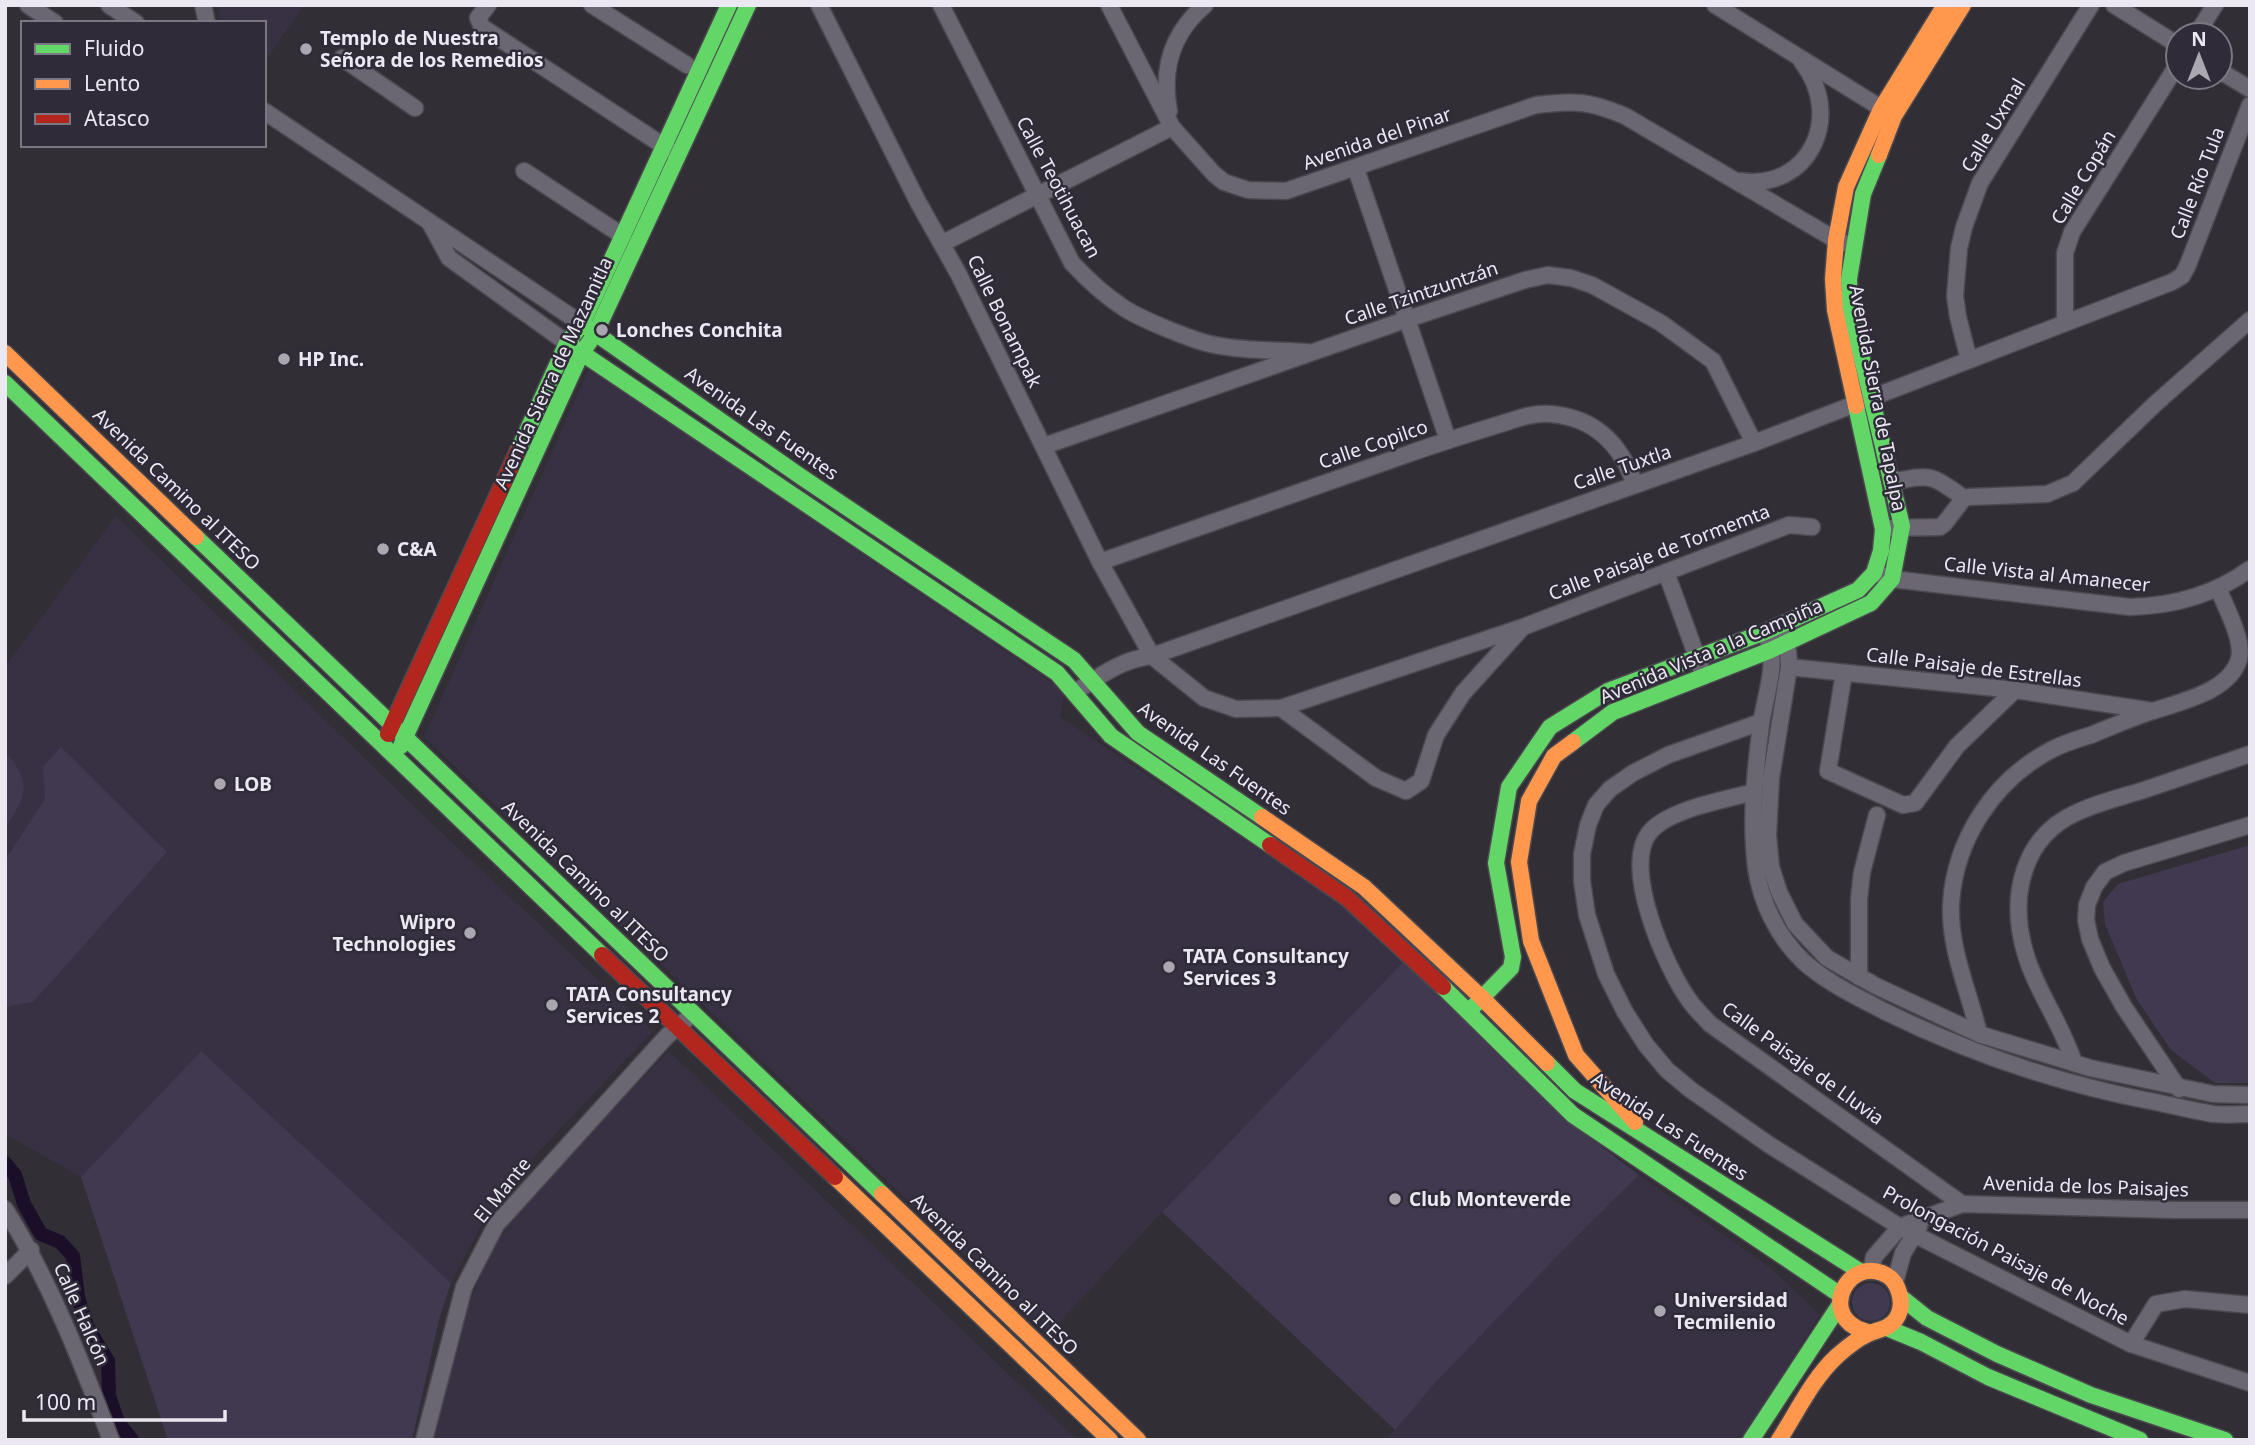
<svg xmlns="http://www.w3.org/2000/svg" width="2255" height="1445" viewBox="0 0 2255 1445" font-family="'Noto Sans',sans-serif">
<rect width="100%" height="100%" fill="#312e36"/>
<g fill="#373143">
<path d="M 218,5 L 304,5 L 264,63 L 264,23 L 221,23 Z"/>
<path d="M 589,369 L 1065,692 L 1060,717 L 1350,910 L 1404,961 L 1162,1212 L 1048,1335 L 424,737 Z"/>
<path d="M 116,516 L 424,816 L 653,1031 L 528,1163 L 479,1229 L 451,1283 L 201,1051 L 81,1177 L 5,1134 L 5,667 Z"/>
<path d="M 669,1051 L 1078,1440 L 433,1440 L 464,1316 L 480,1277 L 499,1239 L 546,1177 Z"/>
<path d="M 1639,1175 L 1772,1269 L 1820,1315 L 1741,1440 L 1385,1440 L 1437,1381 L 1567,1246 Z"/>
</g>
<g fill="#41394f">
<path d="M 61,747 L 167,852 L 33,1002 L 5,1007 L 5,860 L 45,799 L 43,767 Z"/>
<path d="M 5,753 C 12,758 15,764 19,771 C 32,792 16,810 5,828 Z"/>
<path d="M 2250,845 L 2250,1083 L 2215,1083 L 2171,1050 L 2136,998 L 2105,924 L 2103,902 L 2118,884 Z"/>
<path d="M 1404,961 L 1577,1128 L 1639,1175 L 1567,1246 L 1437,1381 L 1395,1430 L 1162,1212 Z"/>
<path d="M 201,1051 L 451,1283 L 440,1316 L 412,1440 L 168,1440 L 81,1177 Z"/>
<circle cx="1871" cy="1302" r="19"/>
</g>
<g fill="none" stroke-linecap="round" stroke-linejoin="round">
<path stroke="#1a0e29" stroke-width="14" d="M 5,1163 L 15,1175 L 24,1204 L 41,1234 L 60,1242 L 73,1256 L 78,1297 L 87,1326 L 108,1361 L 109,1396 L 118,1422 L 132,1440"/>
<g stroke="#4b494f" stroke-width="19">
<g id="street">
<path d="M 28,5 L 55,23"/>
<path d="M 109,5 L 136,23"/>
<path d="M 203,5 L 207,23"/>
<path d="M 488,5 L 478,18 L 482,27 L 673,152"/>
<path d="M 592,5 L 687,65"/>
<path d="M 819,5 L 918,202 L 958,273 L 1100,562 L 1152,656 L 1204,698 L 1236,709 L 1281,708 L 1523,627 L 1789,525 L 1812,527"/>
<path d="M 941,5 L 1072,263 C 1087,279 1103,294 1121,306 C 1137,318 1190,339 1210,344 C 1241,351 1275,350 1307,352"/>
<path d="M 1109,5 L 1172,127 L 1214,174 L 1224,182 L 1248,190 L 1286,191 L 1536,105 C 1574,100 1590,101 1625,116 L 1836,240 L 1844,243"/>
<path d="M 1715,5 L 1889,113"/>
<path d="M 2114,5 L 2178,45"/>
<path d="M 2196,35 L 2215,5"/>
<path d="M 342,58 L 415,108"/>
<path d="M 2220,71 L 2250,89"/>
<path d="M 264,111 L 582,324"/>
<path d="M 1169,111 C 1161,68 1172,33 1205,5"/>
<path d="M 1356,169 L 1448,440"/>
<path d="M 524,171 L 623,236"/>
<path d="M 1740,181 C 1810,191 1844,116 1802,62"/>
<path d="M 431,225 L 449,258 L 567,343"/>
<path d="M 943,243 L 1172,127"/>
<path d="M 2065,323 L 2065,253 L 2072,232 L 2178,64"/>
<path d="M 1969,360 L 1958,317 L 1955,296 L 1959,248 L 1964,227 L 1980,183 L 2091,5"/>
<path d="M 1044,446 L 1408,319 L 1525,280 L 1548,275 L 1571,278 L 1592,285 L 1661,323 L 1713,361 L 1754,443"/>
<path d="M 1891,482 C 1932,474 1930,474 1964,498"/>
<path d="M 1891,528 L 1940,527 L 1944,524 L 1964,498 L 1969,497 L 2047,494 L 2073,483 L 2155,404 L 2250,320"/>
<path d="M 1100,562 C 1203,526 1305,490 1408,454 C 1436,444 1465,435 1494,426 C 1512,421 1531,412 1551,414 C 1595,418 1621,444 1635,485"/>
<path d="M 1666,572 L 1701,668"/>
<path d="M 1881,575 L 1892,579 L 2130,607 C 2174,606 2214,595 2250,569"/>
<path d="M 1782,635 L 1788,651 L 1789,667 L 1771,778 L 1768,835 L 1771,867 L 1779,892 L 1795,924 L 1827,958 L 1876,986 L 1979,1034 L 2090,1068 L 2213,1094 L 2250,1095"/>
<path d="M 1768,641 C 1778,666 1764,699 1761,725 C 1755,772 1750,820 1756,868 C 1761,902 1777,936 1803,961 C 1827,983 1856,996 1884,1011 C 1967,1052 2054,1082 2145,1100 C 2167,1104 2190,1110 2213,1114 C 2225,1115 2238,1114 2250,1114"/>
<path d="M 1789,667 L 2015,690 L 2153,711"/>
<path d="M 1844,673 L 1828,771 L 1903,805 L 1915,803 L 1957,746 L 2015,690"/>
<path d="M 1075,692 C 1100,676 1122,659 1152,656 L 1754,443 L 2172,282 L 2182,276 L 2187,267 L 2250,105"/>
<path d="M 1281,708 L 1376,778 L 1406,791 L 1421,781 L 1436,735 L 1463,693 L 1522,628"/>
<path d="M 1761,722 L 1668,755 L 1633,773 L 1610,789 L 1596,805 L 1588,825 L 1582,854 L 1582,881 L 1587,915 L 1606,974 L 1625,1012 L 1646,1045 L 1667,1070 L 1691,1090 L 1768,1144 L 1900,1227 L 2131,1344 L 2250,1383"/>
<path d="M 1754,792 C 1725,800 1668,809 1649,833 C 1622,869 1666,968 1689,1000 C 1695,1009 1703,1016 1710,1024 L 1962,1204"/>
<path d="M 1859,977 L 1859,899 L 1862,872 L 1877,815"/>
<path d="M 1979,1034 C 1969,991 1949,949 1951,904 C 1955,839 1994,780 2051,750 C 2064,743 2078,739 2091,735 C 2113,726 2134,717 2156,710 C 2183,701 2230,691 2239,659 C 2244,640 2225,606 2218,588"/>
<path d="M 2074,1063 C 2062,1024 2036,991 2025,952 C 2009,897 2022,836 2078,812 C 2099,802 2122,797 2144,790 C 2179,778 2214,766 2250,754"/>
<path d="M 2179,1089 L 2124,1007 L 2102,968 L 2090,939 L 2086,920 L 2087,905 L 2094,887 L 2105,872 L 2124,863 L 2250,825"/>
<path d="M 5,1209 C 50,1281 81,1361 111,1440"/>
<path d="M 1871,1271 L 1874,1257 L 1900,1227 L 1962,1204 L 2175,1210 L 2250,1210"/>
<path d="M 5,1276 L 31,1250"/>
<path d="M 1895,1282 L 1903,1253 L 1919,1227"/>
<path d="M 2131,1344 L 2156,1304 L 2185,1299 L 2250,1305"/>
<path d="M 424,1440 L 464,1287 L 496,1225 L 667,1036 L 687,1019"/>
</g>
</g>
<g stroke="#4b494f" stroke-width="19">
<g id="fast">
<path d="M 582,324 L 800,476 L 1074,660 L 1138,733 L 1262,817"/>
<path d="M 567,343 L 1057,673 L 1111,736 L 1270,845"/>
<path d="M 5,383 L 602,955"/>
<path d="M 518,451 L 567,343 L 582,324 L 729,5"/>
<path d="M 196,537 L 882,1194"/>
<path d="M 1573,742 L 1613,712 L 1771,650 L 1871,603 L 1892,579 L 1902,526 L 1850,309 L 1849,279 L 1863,194 L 1879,155"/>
<path d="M 401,746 L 581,354 L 595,334 L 748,5"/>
<path d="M 1443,987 L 1573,1115 L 1839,1294"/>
<path d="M 1473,1007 L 1511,968 L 1513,957 L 1496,863 L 1509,787 L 1550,727 L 1608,691 L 1765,632 L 1858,590 L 1874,573 L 1881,551 L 1883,529 L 1856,406"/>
<path d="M 1547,1063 L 1575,1091 L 1861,1272"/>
<path d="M 1902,1298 L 1927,1318 L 1997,1354 L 2091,1395 L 2225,1440"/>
<path d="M 1887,1328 L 1921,1342 L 1988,1377 L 2140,1440"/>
<path d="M 1751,1440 L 1839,1306"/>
</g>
</g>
<g stroke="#4b494f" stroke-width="19">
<g id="slow">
<path d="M 1879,155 L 1894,116 L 1963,5"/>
<path d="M 5,353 L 196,537"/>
<path d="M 1856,406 L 1835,310 L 1833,279 L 1836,240 L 1846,187 L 1881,109 L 1945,5"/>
<path d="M 1573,742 L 1554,756 L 1529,801 L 1519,862 L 1531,941 L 1576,1055 L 1635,1122"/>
<path d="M 1262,817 L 1364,887 L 1482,998 L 1547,1063"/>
<path d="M 835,1177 L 1110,1440"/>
<path d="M 882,1194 L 1138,1440"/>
<path d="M 1779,1440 C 1797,1412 1813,1378 1837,1356 C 1846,1348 1857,1339 1868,1334 C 1879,1329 1889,1329 1896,1319 C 1906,1304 1899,1279 1882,1273 C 1848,1260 1823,1309 1855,1327 C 1859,1330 1865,1331 1870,1333"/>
</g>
</g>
<g stroke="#4b494f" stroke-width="19">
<g id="jam">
<path d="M 388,734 L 518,451"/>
<path d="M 1270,845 L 1347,898 L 1443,987"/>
<path d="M 602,955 L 835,1177"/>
</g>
</g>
<use href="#street" stroke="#6a6672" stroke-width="16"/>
<use href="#fast" stroke="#63d668" stroke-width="16"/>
<use href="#slow" stroke="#ff974d" stroke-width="16"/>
<use href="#jam" stroke="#b3261e" stroke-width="16"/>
</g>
<g fill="#aaa7b0" stroke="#302b39" stroke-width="2.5">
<circle cx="306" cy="49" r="7"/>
<circle cx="602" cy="330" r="7"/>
<circle cx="284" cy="359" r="7"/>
<circle cx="383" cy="549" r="7"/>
<circle cx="220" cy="784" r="7"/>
<circle cx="470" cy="933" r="7"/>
<circle cx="1169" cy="967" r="7"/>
<circle cx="552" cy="1005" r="7"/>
<circle cx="1395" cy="1199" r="7"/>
<circle cx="1660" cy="1311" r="7"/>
</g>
<g text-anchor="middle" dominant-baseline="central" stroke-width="5" stroke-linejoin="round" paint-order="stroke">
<g font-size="19" font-weight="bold" fill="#ebe8f1" stroke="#302b39" text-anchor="start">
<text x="320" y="38">Templo de Nuestra<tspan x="320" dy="22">Señora de los Remedios</tspan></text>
<text x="616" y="330">Lonches Conchita</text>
<text x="298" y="359">HP Inc.</text>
<text x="397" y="549">C&amp;A</text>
<text x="234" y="784">LOB</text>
<text x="456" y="922" text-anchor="end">Wipro<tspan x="456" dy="22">Technologies</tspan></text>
<text x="1183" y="956">TATA Consultancy<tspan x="1183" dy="22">Services 3</tspan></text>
<text x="566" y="994">TATA Consultancy<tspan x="566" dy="22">Services 2</tspan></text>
<text x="1409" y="1199">Club Monteverde</text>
<text x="1674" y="1300">Universidad<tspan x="1674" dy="22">Tecmilenio</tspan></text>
</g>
<g font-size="19" fill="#ebe8f1" stroke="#302b39">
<text transform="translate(1993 125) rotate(-59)">Calle Uxmal</text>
<text transform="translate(1377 138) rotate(-19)">Avenida del Pinar</text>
<text transform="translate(2083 177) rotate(-59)">Calle Copán</text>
<text transform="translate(2197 183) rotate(-69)">Calle Río Tula</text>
<text transform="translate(1059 187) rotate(62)">Calle Teotihuacan</text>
<text transform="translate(1421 293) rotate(-19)">Calle Tzintzuntzán</text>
<text transform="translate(1005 321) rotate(64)">Calle Bonampak</text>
<text transform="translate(553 373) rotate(-65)">Avenida Sierra de Mazamitla</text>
<text transform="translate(1878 398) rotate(79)">Avenida Sierra de Tapalpa</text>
<text transform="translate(762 423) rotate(35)">Avenida Las Fuentes</text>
<text transform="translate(1373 444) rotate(-19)">Calle Copilco</text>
<text transform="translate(1622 467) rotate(-19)">Calle Tuxtla</text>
<text transform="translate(177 489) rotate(44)">Avenida Camino al ITESO</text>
<text transform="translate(1659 552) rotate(-21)">Calle Paisaje de Tormemta</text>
<text transform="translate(2047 574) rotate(6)">Calle Vista al Amanecer</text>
<text transform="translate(1711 651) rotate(-23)">Avenida Vista a la Campiña</text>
<text transform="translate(1974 667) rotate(7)">Calle Paisaje de Estrellas</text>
<text transform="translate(1215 758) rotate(35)">Avenida Las Fuentes</text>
<text transform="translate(586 881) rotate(44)">Avenida Camino al ITESO</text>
<text transform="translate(1803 1063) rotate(36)">Calle Paisaje de Lluvia</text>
<text transform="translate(1670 1126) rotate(33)">Avenida Las Fuentes</text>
<text transform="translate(2086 1186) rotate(2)">Avenida de los Paisajes</text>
<text transform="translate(502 1190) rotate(-51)">El Mante</text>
<text transform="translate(2006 1255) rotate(28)">Prolongación Paisaje de Noche</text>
<text transform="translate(995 1274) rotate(44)">Avenida Camino al ITESO</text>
<text transform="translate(82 1314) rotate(66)">Calle Halcón</text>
</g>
</g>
<rect width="2255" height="1445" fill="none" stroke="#ebe8f1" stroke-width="14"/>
<rect x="21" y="21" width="245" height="126" fill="#302b39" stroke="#7b7783" stroke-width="2"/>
<rect x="35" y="44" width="35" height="10" fill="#63d668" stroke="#7b7783" stroke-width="2"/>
<text x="84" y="56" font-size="21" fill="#ebe8f1">Fluido</text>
<rect x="35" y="79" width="35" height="10" fill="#ff974d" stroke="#7b7783" stroke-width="2"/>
<text x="84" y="91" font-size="21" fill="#ebe8f1">Lento</text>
<rect x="35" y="114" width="35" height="10" fill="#b3261e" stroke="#7b7783" stroke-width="2"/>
<text x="84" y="126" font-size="21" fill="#ebe8f1">Atasco</text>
<g transform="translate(2199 56)"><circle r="33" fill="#302b39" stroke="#7b7783" stroke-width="2"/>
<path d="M0-5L12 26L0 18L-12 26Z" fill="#aaa7b0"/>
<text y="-10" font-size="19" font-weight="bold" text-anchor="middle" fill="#ebe8f1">N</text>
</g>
<path d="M24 1410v10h201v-10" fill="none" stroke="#ebe8f1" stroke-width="3.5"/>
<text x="35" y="1410" font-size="21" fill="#ebe8f1" stroke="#302b39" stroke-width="5" paint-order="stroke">100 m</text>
</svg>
